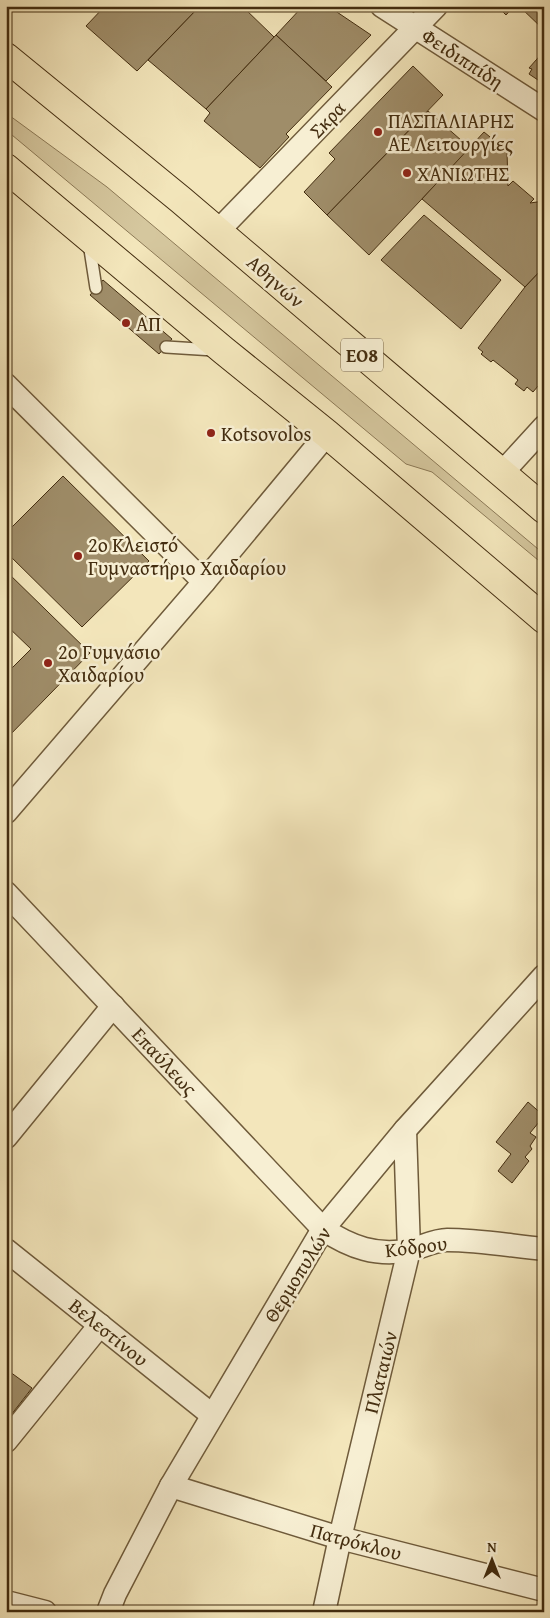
<svg xmlns="http://www.w3.org/2000/svg" width="550" height="1618" viewBox="0 0 550 1618" font-family="'Gentium Book Plus',serif">
<rect width="100%" height="100%" fill="#f3e6bb"/>
<filter id="stains"><feTurbulence type="fractalNoise" baseFrequency=".004" numOctaves="4"/><feColorMatrix values="0 0 0 0 .2 0 0 0 0 .09 0 0 0 0 .02 0 0 0 .5 -.17"/></filter>
<radialGradient id="worn" r=".72"><stop offset=".6" stop-color="#630" stop-opacity="0"/><stop offset="1" stop-color="#630" stop-opacity=".3"/></radialGradient>
<path fill="#d5c79e" stroke="#8c7a57" d="M 6,113 L 107,187 L 544,554 L 544,565 L 432,472 L 406,464 L 6,130 Z"/>
<g fill="#9f8d69" stroke="#432d10">
<path d="M 105,6 L 200,6 L 137,71 L 86,26 Z"/>
<path d="M 200,6 L 242,6 L 274,37 L 206,109 L 148,60 Z"/>
<path d="M 303,6 L 328,6 L 371,35 L 326,81 L 276,35 Z"/>
<path d="M 497,6 L 514,6 L 506,15 Z"/>
<path d="M 519,6 L 544,6 L 544,30 Z"/>
<path d="M 276,35 L 332,87 L 286,134 L 289,137 L 260,168 L 204,121 L 210,113 L 206,109 Z"/>
<path d="M 544,51 L 544,84 L 529,74 L 532,69 L 529,68 Z"/>
<path d="M 413,66 L 443,95 L 327,215 L 304,192 L 335,159 L 329,153 Z"/>
<path d="M 428,111 L 470,148 L 369,255 L 327,215 Z"/>
<path d="M 484,132 L 507,151 L 508,186 L 513,181 L 534,199 L 530,203 L 544,201 L 544,267 L 525,287 L 422,199 Z"/>
<path d="M 424,215 L 501,280 L 461,329 L 381,260 Z"/>
<path d="M 544,267 L 544,379 L 533,392 L 527,387 L 524,391 L 515,384 L 518,380 L 493,360 L 491,362 L 481,354 L 483,352 L 478,348 L 525,287 Z"/>
<path d="M 103,280 L 172,339 L 159,354 L 90,295 Z"/>
<path d="M 63,476 L 149,561 L 82,627 L 6,552 L 6,533 Z"/>
<path d="M 6,571 L 90,653 L 6,739 L 6,674 L 31,649 L 6,625 Z"/>
<path d="M 528,1102 L 544,1116 L 530,1133 L 536,1137 L 530,1146 L 532,1149 L 525,1157 L 529,1161 L 512,1183 L 498,1171 L 511,1154 L 496,1142 Z"/>
<path d="M 6,1369 L 32,1388 L 11,1415 L 6,1412 Z"/>
</g>
<g fill="none" stroke-linecap="round" stroke-linejoin="round">
<g stroke="#6f5b3b" stroke-width="14">
<g id="service">
<path d="M 89,243 L 96,288"/>
<path d="M 166,347 L 214,350"/>
</g>
</g>
<g stroke="#6f5b3b" stroke-width="25">
<g id="minor">
<path d="M 382,6 L 544,110"/>
<path d="M 218,231 L 436,6"/>
<path d="M 6,385 L 204,582"/>
<path d="M 501,474 L 544,427"/>
<path d="M 6,812 L 204,582 L 327,434"/>
<path d="M 6,893 L 323,1229 C 350,1247 377,1257 410,1250 C 422,1247 435,1240 447,1240 C 479,1240 512,1246 544,1249"/>
<path d="M 6,1137 L 113,1006"/>
<path d="M 6,1250 L 212,1415"/>
<path d="M 6,1441 L 100,1325"/>
<path d="M 171,1486 L 340,1538 L 544,1590"/>
<path d="M 6,1602 L 45,1612"/>
<path d="M 108,1612 L 115,1594 L 171,1486 L 323,1229 L 405,1130 L 544,976"/>
<path d="M 324,1612 L 340,1538 L 409,1250 L 405,1130"/>
</g>
</g>
<g stroke="#432d10" stroke-width="30">
<g id="trunk">
<path d="M 6,57 L 181,200 L 544,509"/>
<path d="M 6,168 L 223,350 L 327,434 L 544,619"/>
</g>
</g>
<use href="#service" stroke="#f7efd3" stroke-width="11"/>
<use href="#minor" stroke="#f7efd3" stroke-width="22"/>
<use href="#trunk" stroke="#f3e6bb" stroke-width="28"/>
</g>
<g fill="#8f2418" stroke="#f7efd3" stroke-width="2">
<circle cx="378" cy="132" r="5"/>
<circle cx="407" cy="173" r="5"/>
<circle cx="126" cy="323" r="5"/>
<circle cx="211" cy="433" r="5"/>
<circle cx="78" cy="556" r="5"/>
<circle cx="48" cy="663" r="5"/>
</g>
<g text-anchor="middle" dominant-baseline="central" stroke-width="5" stroke-linejoin="round" paint-order="stroke">
<rect fill="#f7efd3" stroke="#79674a" stroke-width="1" x="341" y="338.5" width="42" height="33" rx="4"/>
<g font-size="19" font-weight="bold" fill="#432d10">
<text x="362" y="355">ΕΟ8</text>
</g>
<g font-size="20" fill="#432d10" stroke="#f7efd3">
<text transform="translate(463 58) rotate(33)">Φειδιππίδη</text>
<text transform="translate(327 119) rotate(-46)">Σκρα</text>
<text transform="translate(276 281) rotate(41)">Αθηνών</text>
<text transform="translate(165 1061) rotate(47)">Επαύλεως</text>
<text transform="translate(416 1246) rotate(-7)">Κόδρου</text>
<text transform="translate(297 1274) rotate(-58)">Θερμοπυλών</text>
<text transform="translate(109 1332) rotate(39)">Βελεστίνου</text>
<text transform="translate(380 1372) rotate(-76)">Πλαταιών</text>
<text transform="translate(356 1541) rotate(15)">Πατρόκλου</text>
</g>
<g font-size="20" fill="#432d10" stroke="#f7efd3" text-anchor="start">
<text x="388" y="120">ΠΑΣΠΑΛΙΑΡΗΣ<tspan x="388" dy="23">ΑΕ Λειτουργίες</tspan></text>
<text x="417" y="173">ΧΑΝΙΩΤΗΣ</text>
<text x="136" y="323">ΑΠ</text>
<text x="221" y="433">Kotsovolos</text>
<text x="88" y="544">2ο Κλειστό<tspan x="88" dy="23">Γυμναστήριο Χαιδαρίου</tspan></text>
<text x="58" y="651">2ο Γυμνάσιο<tspan x="58" dy="23">Χαιδαρίου</tspan></text>
</g>
</g>
<rect width="550" height="1618" fill="none" stroke="#f3e6bb" stroke-width="25"/>
<rect x="8" y="8" width="535" height="1603" fill="none" stroke="#432d10" stroke-width="2.5"/>
<rect x="12" y="12" width="525" height="1593" fill="none" stroke="#432d10"/>
<g transform="translate(492 1560)" stroke="#f7efd3" stroke-width="4" paint-order="stroke">
<path d="M0-4L9 19L0 12L-9 19Z" fill="#432d10"/>
<text y="-8" font-size="14" font-weight="bold" text-anchor="middle" fill="#432d10">N</text>
</g>
<rect width="100%" height="100%" filter="url(#stains)"/>
<rect width="100%" height="100%" fill="url(#worn)"/>
</svg>
